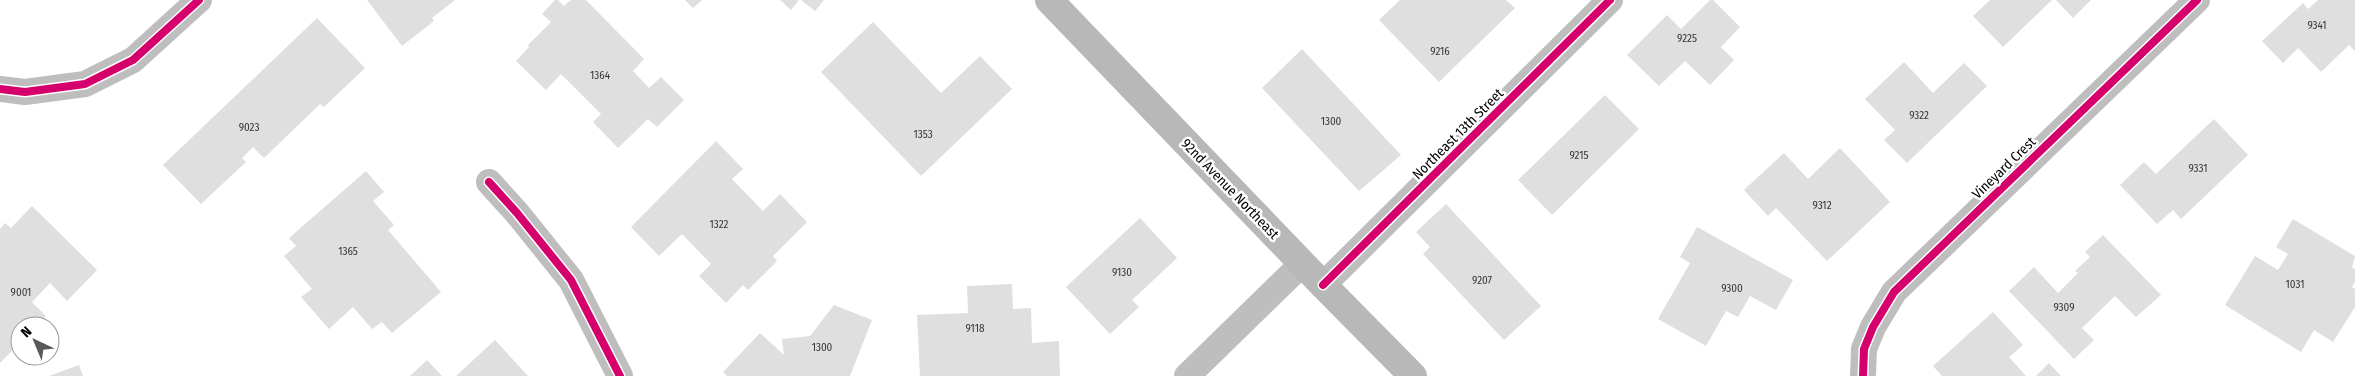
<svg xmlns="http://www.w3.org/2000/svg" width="2355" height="376" viewBox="0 0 2355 376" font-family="'Fira Sans Condensed',sans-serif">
<rect width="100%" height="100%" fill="#fff"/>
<g fill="#dfdfdf">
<path d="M 367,0 L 455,0 L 432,18 L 434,21 L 402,46 Z"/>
<path d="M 555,0 L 558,0 L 564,6 L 571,0 L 586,0 L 644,59 L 633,71 L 649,88 L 661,77 L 684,100 L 657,127 L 648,119 L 618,148 L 593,122 L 601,114 L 561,74 L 546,90 L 516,61 L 529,47 L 528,45 L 551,22 L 542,14 Z"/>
<path d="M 685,0 L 702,0 L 693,8 Z"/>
<path d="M 780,0 L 799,0 L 791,10 Z"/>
<path d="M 801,0 L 824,0 L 815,11 Z"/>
<path d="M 1400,0 L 1506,0 L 1515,8 L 1439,82 L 1379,20 Z"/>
<path d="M 1710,0 L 1713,0 L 1740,27 L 1721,47 L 1734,60 L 1710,85 L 1685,61 L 1659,86 L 1627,55 L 1667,15 L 1681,29 Z"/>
<path d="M 1990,0 L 2052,0 L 2003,47 L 1973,16 Z"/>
<path d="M 2056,0 L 2091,0 L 2073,18 Z"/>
<path d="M 2318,0 L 2355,0 L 2355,51 L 2349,45 L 2321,72 L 2298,48 L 2283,63 L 2262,41 L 2303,3 L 2308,9 Z"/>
<path d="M 317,18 L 365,68 L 324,107 L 320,104 L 264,158 L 253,147 L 242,158 L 246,162 L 201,204 L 163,165 Z"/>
<path d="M 873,22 L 941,93 L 980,56 L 1012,89 L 921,176 L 821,72 Z"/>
<path d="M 1302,49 L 1401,155 L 1359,191 L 1262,88 Z"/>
<path d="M 1904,62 L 1933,93 L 1964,63 L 1987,86 L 1907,163 L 1884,140 L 1895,130 L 1865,99 Z"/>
<path d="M 1605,95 L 1639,129 L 1552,215 L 1518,180 Z"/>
<path d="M 2214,119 L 2248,155 L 2181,219 L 2173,210 L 2157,224 L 2120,185 L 2144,162 L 2156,174 Z"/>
<path d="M 716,141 L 743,169 L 732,179 L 763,211 L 780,194 L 807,222 L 773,256 L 777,261 L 748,290 L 743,285 L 726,303 L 699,276 L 711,264 L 682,234 L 659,256 L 631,227 Z"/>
<path d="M 1840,148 L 1890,202 L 1827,261 L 1776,208 L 1768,216 L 1744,190 L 1784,153 L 1808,179 Z"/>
<path d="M 366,171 L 384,192 L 373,201 L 394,225 L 388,230 L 441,292 L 392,333 L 382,322 L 372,329 L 353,307 L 329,329 L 301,297 L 312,289 L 284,256 L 296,246 L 289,238 Z"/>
<path d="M 1446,204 L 1541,306 L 1504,340 L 1423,254 L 1430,247 L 1416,232 Z"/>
<path d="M 32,206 L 97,270 L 67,301 L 50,283 L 32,302 L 46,316 L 37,326 L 20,326 L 20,343 L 0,363 L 0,229 L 5,223 L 11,228 Z"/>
<path d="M 1140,218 L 1177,258 L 1132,300 L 1139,307 L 1110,334 L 1066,287 Z"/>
<path d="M 2293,219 L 2355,256 L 2352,268 L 2355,269 L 2355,282 L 2352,287 L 2355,289 L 2355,307 L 2333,342 L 2314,330 L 2301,352 L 2225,305 L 2255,256 L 2278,270 L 2288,254 L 2276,247 Z"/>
<path d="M 1697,227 L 1793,280 L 1776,310 L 1750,296 L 1738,317 L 1726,311 L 1706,346 L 1658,319 L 1690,263 L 1680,257 Z"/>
<path d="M 2103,235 L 2161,295 L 2136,317 L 2115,296 L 2082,328 L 2094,340 L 2074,359 L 2009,291 L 2034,267 L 2058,293 L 2078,273 L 2075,271 L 2090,257 L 2085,252 Z"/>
<path d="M 1012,284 L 1013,309 L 1031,308 L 1032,343 L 1059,341 L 1060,376 L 920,376 L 917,315 L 968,313 L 967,286 Z"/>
<path d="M 834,305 L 872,320 L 850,376 L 727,376 L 723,372 L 760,333 L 784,355 L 782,339 L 810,336 Z"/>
<path d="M 1993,312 L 2023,345 L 2009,357 L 2026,376 L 1942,376 L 1933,366 Z"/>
<path d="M 495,340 L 528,376 L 456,376 Z"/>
<path d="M 427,360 L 442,376 L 410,376 Z"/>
<path d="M 2049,363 L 2061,376 L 2036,376 Z"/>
<path d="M 79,365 L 83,376 L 49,376 Z"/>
</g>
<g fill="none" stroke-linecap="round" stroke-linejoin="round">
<g stroke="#bebebe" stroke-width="26">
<path d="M 0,89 L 25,92 L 85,84 L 133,60 L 199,0"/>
<path d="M 489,182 L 517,213 L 571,280 L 620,376"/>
<path d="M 1323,285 L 1610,0"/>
<path d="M 1187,376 L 1302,264"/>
<path d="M 1863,376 L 1864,349 L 1873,327 L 1894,292 L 2197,0"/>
</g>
<path stroke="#b8b8b8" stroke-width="28" d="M 1049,0 L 1323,285 L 1413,376"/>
<g stroke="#fff" stroke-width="11">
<g id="cycleway">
<path d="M 0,89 L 25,92 L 85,84 L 133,60 L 199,0"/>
<path d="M 489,182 L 517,213 L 571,280 L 620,376"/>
<path d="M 1323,285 L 1610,0"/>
<path d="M 1863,376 L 1864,349 L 1873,327 L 1894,292 L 2197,0"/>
</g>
</g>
<use href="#cycleway" stroke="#d6006c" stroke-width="8"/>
</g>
<g text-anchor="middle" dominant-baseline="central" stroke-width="5" stroke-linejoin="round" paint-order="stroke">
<g font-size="11" fill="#383838">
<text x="2317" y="25">9341</text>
<text x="1687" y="38">9225</text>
<text x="1440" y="51">9216</text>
<text x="600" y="75">1364</text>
<text x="1919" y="115">9322</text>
<text x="1331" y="121">1300</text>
<text x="249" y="127">9023</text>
<text x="923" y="134">1353</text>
<text x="1579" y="155">9215</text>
<text x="2198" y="168">9331</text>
<text x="1822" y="205">9312</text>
<text x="719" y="224">1322</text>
<text x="348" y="251">1365</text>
<text x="1122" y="272">9130</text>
<text x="1482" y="280">9207</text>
<text x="2295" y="284">1031</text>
<text x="1732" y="288">9300</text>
<text x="21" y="292">9001</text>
<text x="2064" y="307">9309</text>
<text x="975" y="328">9118</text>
<text x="822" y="347">1300</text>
</g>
<g font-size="14" fill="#000" stroke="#fff">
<text transform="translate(1458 134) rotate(-45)">Northeast 13th Street</text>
<text transform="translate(2004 168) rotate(-44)">Vineyard Crest</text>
<text transform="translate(1230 189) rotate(46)">92nd Avenue Northeast</text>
</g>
</g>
<g transform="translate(35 341) rotate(316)"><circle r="24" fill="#ffffff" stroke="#999999"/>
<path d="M0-4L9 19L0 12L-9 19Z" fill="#595959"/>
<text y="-8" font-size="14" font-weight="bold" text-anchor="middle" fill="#000000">N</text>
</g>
</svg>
